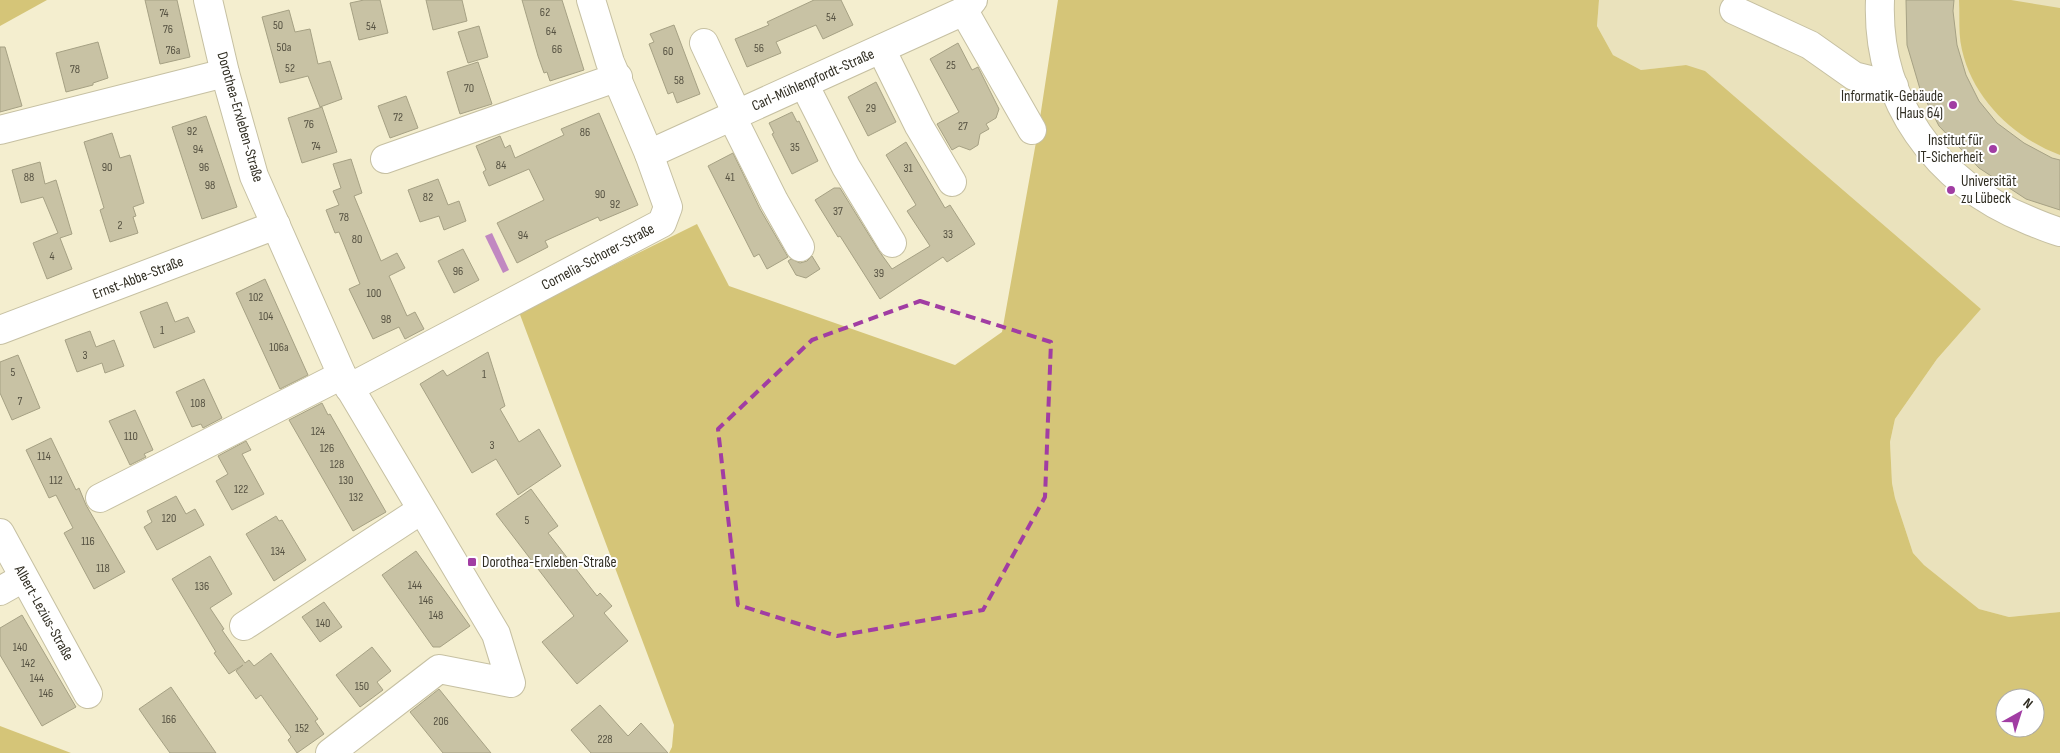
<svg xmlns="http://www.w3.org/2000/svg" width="2060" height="753" viewBox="0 0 2060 753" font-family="'Sofia Sans Condensed',sans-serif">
<rect width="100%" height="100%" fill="#f4eecf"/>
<path fill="#eae2bc" d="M 1599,0 L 2060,0 L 2060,612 L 2009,617 L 1979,609 L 1924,565 L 1913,553 L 1895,498 L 1892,483 L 1890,442 L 1895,419 L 1937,359 L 1981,309 L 1686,65 L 1641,70 L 1613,55 L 1597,26 Z"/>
<g fill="#d5c578" fill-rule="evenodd">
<path d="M 0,0 L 47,0 L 0,26 Z"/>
<path d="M 1058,0 L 1599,0 L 1597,26 L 1613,55 L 1641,70 L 1686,65 L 1705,71 L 1981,309 L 1937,359 L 1895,419 L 1890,442 L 1892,483 L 1895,498 L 1913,553 L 1924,565 L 1979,609 L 2009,617 L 2060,612 L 2060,753 L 669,753 L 672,747 L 674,725 L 519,312 L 697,224 L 729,286 L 955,365 L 1002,332 L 1038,131 ZM 2005,698 L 2035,698 L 2035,728 L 2005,728 Z"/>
<path d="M 1959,0 L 2011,0 L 2060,8 L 2060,155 C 2014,138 1973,99 1962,50 C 1958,34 1960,16 1959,0 Z"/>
<path d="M 0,726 L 71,753 L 0,753 Z"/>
</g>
<path fill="#c188c1" d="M 492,233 L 509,270 L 503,273 L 485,236 Z"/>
<g fill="#c8c2a4" stroke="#a6a184">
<path d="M 145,0 L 177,0 L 190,57 L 160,64 Z"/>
<path d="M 364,0 L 380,0 L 388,33 L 359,40 L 350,3 Z"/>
<path d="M 426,0 L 462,0 L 467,21 L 433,30 Z"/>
<path d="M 522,0 L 562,0 L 584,70 L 550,81 L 547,72 L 544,73 L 538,56 Z"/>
<path d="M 814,0 L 841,0 L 853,25 L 823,39 L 816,25 L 776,42 L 781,53 L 747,67 L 735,39 L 769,25 L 767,22 Z"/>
<path d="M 1906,0 L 1954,0 L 1953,11 L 1957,45 L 1966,75 L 1979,101 L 1997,123 L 2024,143 L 2052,158 L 2060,160 L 2060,210 L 2026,199 L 1979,168 L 1939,126 L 1920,89 L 1907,45 Z"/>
<path d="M 289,10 L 295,32 L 310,29 L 318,64 L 330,61 L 342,99 L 320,107 L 308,76 L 280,83 L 262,17 Z"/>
<path d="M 674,25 L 700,94 L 677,103 L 673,92 L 668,94 L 649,44 L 654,42 L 650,34 Z"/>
<path d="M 479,26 L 488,57 L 468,63 L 458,32 Z"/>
<path d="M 98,42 L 108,78 L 93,83 L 93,85 L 66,92 L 56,53 Z"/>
<path d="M 958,43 L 972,70 L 978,67 L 999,109 L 996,118 L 986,124 L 989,129 L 980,134 L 978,145 L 970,150 L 959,146 L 952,150 L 937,124 L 959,112 L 930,59 Z"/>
<path d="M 0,47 L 5,47 L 22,106 L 0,112 Z"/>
<path d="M 478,62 L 492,104 L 460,114 L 447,72 Z"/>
<path d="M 876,82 L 896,122 L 868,136 L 848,97 Z"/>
<path d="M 406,96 L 418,128 L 390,138 L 378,106 Z"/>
<path d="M 322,107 L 337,152 L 302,163 L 288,118 Z"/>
<path d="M 792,112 L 797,122 L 799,121 L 818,161 L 792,174 L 772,134 L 774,133 L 769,123 Z"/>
<path d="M 599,113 L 638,205 L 600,221 L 598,217 L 545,241 L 548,247 L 517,263 L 497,223 L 544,200 L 529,169 L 489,186 L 483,172 L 486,170 L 476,146 L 500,136 L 505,148 L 510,145 L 515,158 L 564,135 L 561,129 Z"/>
<path d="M 206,116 L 237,207 L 202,219 L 172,127 Z"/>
<path d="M 112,133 L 120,158 L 130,155 L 144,203 L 133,207 L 136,216 L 133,217 L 138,233 L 110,242 L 100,210 L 104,208 L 84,142 Z"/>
<path d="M 906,142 L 945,208 L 950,205 L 975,244 L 947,262 L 943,257 L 880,299 L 840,236 L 838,237 L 815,200 L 834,188 L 840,188 L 879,251 L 892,269 L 930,246 L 907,211 L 916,205 L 886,155 Z"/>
<path d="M 733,153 L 760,209 L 788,257 L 767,269 L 759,254 L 754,257 L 708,166 Z"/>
<path d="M 351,159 L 362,193 L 354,196 L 381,261 L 397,253 L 405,268 L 389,276 L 407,316 L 415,312 L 424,329 L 405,339 L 399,327 L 373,339 L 349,289 L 360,284 L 339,232 L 335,233 L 326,210 L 339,205 L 333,191 L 341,188 L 333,164 Z"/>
<path d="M 40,162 L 45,184 L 56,180 L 72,234 L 60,238 L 72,269 L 47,279 L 33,243 L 58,233 L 43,197 L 21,203 L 12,170 Z"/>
<path d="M 438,179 L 448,205 L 459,201 L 466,221 L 444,230 L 439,216 L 420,222 L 408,190 Z"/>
<path d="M 463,249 L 479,280 L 454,293 L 438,261 Z"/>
<path d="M 812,256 L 820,269 L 806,278 L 796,275 L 788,261 L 791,259 L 800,263 L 807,261 Z"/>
<path d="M 265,279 L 308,375 L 280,389 L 236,293 Z"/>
<path d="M 167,302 L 175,322 L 188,317 L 195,332 L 154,348 L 140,312 Z"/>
<path d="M 90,331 L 96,347 L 114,340 L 124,366 L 105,373 L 102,363 L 77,372 L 65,340 Z"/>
<path d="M 488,352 L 505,406 L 500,409 L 519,442 L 539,429 L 561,466 L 518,495 L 496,459 L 472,473 L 420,384 L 443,370 L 447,376 Z"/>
<path d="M 18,355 L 40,408 L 12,420 L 0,393 L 0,362 Z"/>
<path d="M 204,379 L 222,418 L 203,428 L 201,424 L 192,427 L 176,392 Z"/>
<path d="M 322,403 L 328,415 L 330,414 L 386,512 L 353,531 L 289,420 Z"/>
<path d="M 135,410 L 153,450 L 144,454 L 146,457 L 130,465 L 109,421 Z"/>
<path d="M 51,438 L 76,490 L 79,488 L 86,505 L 125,572 L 94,589 L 64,533 L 73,528 L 56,495 L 49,498 L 26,450 Z"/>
<path d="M 246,441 L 251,450 L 242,454 L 264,494 L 232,510 L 216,481 L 228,474 L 218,456 Z"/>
<path d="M 531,489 L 558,526 L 548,533 L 597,596 L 600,593 L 612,606 L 604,613 L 628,641 L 577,684 L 542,642 L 574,616 L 496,514 Z"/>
<path d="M 176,496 L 186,514 L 195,509 L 204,525 L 157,550 L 144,527 L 152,522 L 147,511 Z"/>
<path d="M 276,516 L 279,521 L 282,520 L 306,560 L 274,581 L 246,534 Z"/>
<path d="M 416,551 L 470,626 L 440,647 L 433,647 L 382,575 Z"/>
<path d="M 210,556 L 232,594 L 210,608 L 224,629 L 222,630 L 245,663 L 249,660 L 254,666 L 271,653 L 318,719 L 315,721 L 324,734 L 297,753 L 288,740 L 291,737 L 261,695 L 256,699 L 236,671 L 243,665 L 229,674 L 214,653 L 216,652 L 172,579 Z"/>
<path d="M 324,602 L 342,627 L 320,642 L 302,617 Z"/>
<path d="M 22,615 L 76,707 L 42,726 L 0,655 L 0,628 Z"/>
<path d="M 372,647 L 391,671 L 377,682 L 383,690 L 360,707 L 336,675 Z"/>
<path d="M 171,687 L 190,715 L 216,753 L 170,753 L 150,725 L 139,709 Z"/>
<path d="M 439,689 L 473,731 L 491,753 L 443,753 L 410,712 Z"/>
<path d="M 600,705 L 628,736 L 641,723 L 668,753 L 591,753 L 571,730 Z"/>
</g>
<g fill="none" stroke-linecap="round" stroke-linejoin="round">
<g stroke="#c6c0a2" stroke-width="30">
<g id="minor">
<path d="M 208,0 L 225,73 L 254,176 L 342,375 L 496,634 L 511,683 L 439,669 L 330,753"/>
<path d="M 1880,0 C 1876,100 1936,183 2028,220 C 2038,224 2049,229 2060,232"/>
<path d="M 1734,10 L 1810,45 L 1854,76 L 1894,86"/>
<path d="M 964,11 L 1032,130"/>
<path d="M 704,43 L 737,114"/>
<path d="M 881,49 L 919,126 L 952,182"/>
<path d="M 804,84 L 846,167 L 892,243"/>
<path d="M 732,117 L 774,201 L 800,247"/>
<path d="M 0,130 L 225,73"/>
<path d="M 649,154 L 964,11 L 973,0"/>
<path d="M 385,159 L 618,77"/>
<path d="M 0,330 L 276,225"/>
<path d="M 349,388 L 662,223 L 668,207 L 649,154 L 610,62 L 591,0"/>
<path d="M 100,498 L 342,375"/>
<path d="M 0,533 L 88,694"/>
<path d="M 0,591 L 23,578"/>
<path d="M 244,626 L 421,510"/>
</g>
</g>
<use href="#minor" stroke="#fff" stroke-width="28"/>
</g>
<path fill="none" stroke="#a13da3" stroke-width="4" stroke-dasharray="10 6" stroke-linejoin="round" d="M 920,301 L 1051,342 L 1045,497 L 983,610 L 837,636 L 738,605 L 718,429 L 812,340 Z"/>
<g fill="#a13da3" stroke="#fff" stroke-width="2">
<circle cx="1953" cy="105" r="5"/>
<circle cx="1993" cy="149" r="5"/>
<circle cx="1951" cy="190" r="5"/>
<rect x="467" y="557" width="10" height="10" rx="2.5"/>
</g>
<g text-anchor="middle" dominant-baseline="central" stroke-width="4" stroke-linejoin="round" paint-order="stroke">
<g font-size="12" fill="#565242">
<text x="545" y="12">62</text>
<text x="164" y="13">74</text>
<text x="831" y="17">54</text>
<text x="278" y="25">50</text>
<text x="371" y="26">54</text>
<text x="168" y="29">76</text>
<text x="551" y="31">64</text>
<text x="284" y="47">50a</text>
<text x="759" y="48">56</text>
<text x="557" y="49">66</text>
<text x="173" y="50">76a</text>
<text x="668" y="51">60</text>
<text x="951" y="65">25</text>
<text x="290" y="68">52</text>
<text x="75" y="69">78</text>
<text x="679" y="80">58</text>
<text x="469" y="88">70</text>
<text x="871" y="108">29</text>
<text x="398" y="117">72</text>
<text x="309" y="124">76</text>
<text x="963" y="126">27</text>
<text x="192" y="131">92</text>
<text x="585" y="132">86</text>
<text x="316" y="146">74</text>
<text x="795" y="147">35</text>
<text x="198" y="149">94</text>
<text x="501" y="165">84</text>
<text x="107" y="167">90</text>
<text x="204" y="167">96</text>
<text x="908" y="168">31</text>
<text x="29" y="177">88</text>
<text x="730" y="177">41</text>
<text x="210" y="185">98</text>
<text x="600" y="194">90</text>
<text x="428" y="197">82</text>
<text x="615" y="204">92</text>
<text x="838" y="211">37</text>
<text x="344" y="217">78</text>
<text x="120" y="225">2</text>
<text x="948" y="234">33</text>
<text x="523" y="235">94</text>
<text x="357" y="239">80</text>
<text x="52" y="256">4</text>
<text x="458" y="271">96</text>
<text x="879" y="273">39</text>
<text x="374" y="293">100</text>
<text x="256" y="297">102</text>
<text x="266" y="316">104</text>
<text x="386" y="319">98</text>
<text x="162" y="330">1</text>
<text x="279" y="347">106a</text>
<text x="85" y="355">3</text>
<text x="13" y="372">5</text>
<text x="484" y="374">1</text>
<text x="20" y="401">7</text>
<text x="198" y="403">108</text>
<text x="318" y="431">124</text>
<text x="131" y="436">110</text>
<text x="492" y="445">3</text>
<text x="327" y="448">126</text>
<text x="44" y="456">114</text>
<text x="337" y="464">128</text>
<text x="56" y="480">112</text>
<text x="346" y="480">130</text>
<text x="241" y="489">122</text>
<text x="356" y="497">132</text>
<text x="169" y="518">120</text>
<text x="527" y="520">5</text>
<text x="88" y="541">116</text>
<text x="278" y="551">134</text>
<text x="103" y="568">118</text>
<text x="415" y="585">144</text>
<text x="202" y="586">136</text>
<text x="426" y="600">146</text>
<text x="436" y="615">148</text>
<text x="323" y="623">140</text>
<text x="20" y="647">140</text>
<text x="28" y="663">142</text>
<text x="37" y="678">144</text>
<text x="362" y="686">150</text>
<text x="46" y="693">146</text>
<text x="169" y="719">166</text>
<text x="441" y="721">206</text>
<text x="302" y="728">152</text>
<text x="605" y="739">228</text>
</g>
<g font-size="15" fill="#302d22" stroke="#fff">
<text transform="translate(813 80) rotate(-24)">Carl-Mühlenpfordt-Straße</text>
<text transform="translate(240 117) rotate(74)">Dorothea-Erxleben-Straße</text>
<text transform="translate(598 257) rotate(-28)">Cornelia-Schorer-Straße</text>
<text transform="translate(138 278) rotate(-21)">Ernst-Abbe-Straße</text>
<text transform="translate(44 613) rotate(61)">Albert-Lezius-Straße</text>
</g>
<g font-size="15" fill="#302d22" stroke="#fff" text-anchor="end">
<text x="1943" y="96">Informatik-Gebäude<tspan x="1943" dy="17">(Haus 64)</tspan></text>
<text x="1983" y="140">Institut für<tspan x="1983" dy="17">IT-Sicherheit</tspan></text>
<text x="1961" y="181" text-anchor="start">Universität<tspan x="1961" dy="17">zu Lübeck</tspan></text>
<text x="482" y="562" text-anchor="start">Dorothea-Erxleben-Straße</text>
</g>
</g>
<g transform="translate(2020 713) rotate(39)"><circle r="24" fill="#ffffff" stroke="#acaba7"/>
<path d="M0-4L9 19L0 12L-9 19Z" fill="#a13da3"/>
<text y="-8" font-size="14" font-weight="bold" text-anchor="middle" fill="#302d22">N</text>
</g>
</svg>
